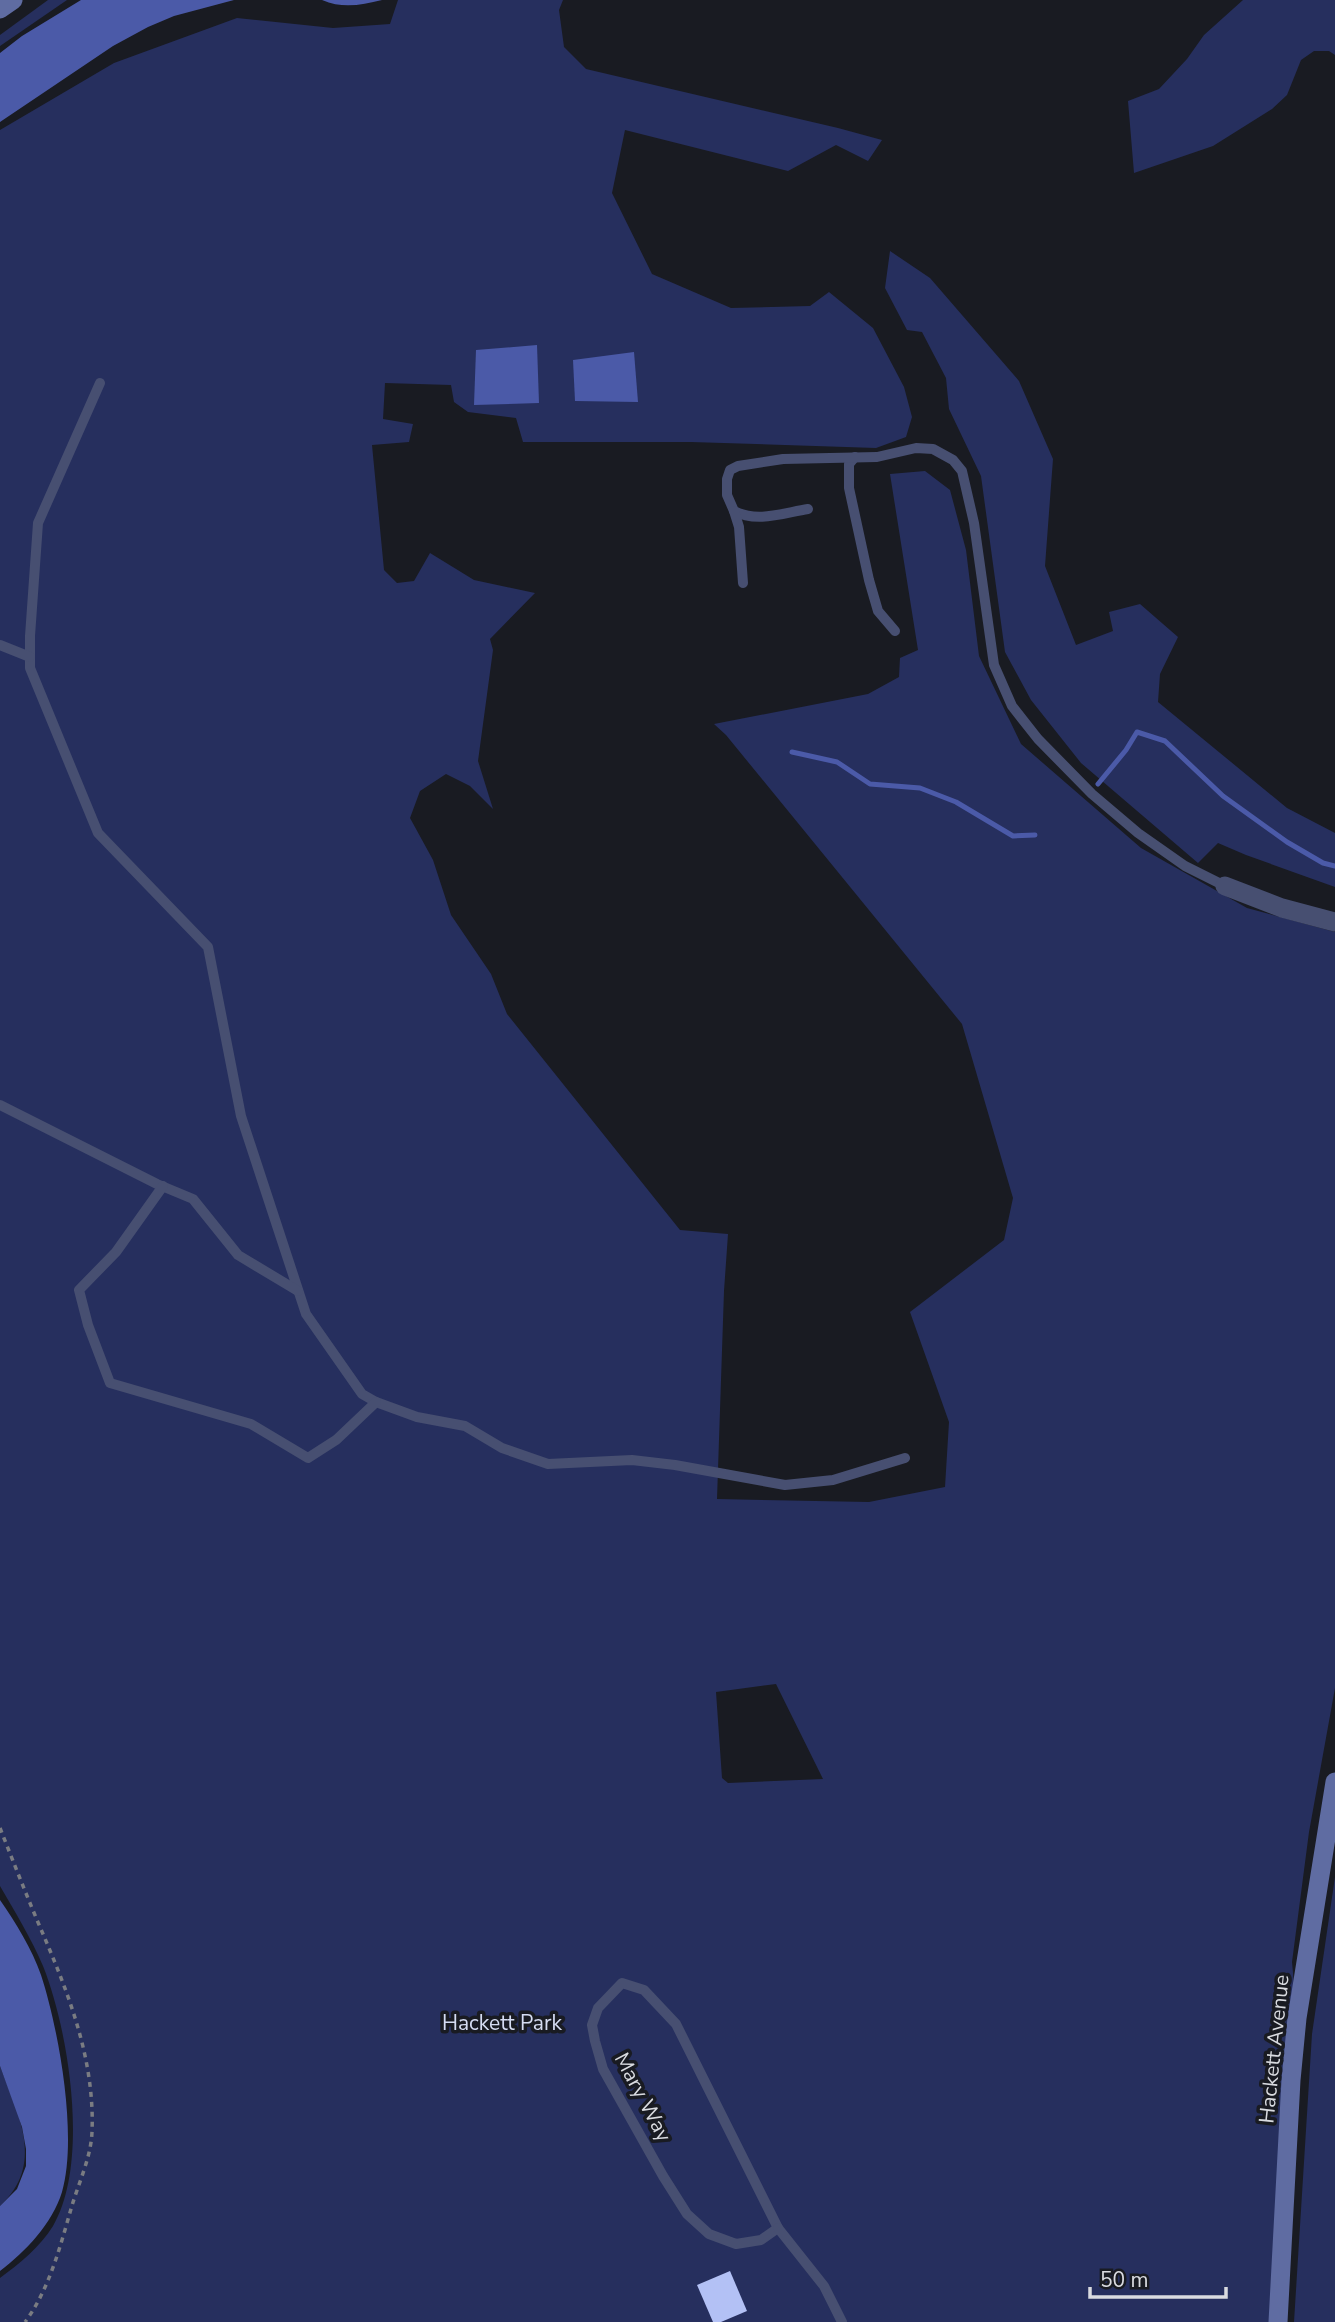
<svg xmlns="http://www.w3.org/2000/svg" width="1335" height="2322" viewBox="0 0 1335 2322" font-family="'Nunito Sans',sans-serif">
<rect width="100%" height="100%" fill="#191b22"/>
<g fill="#262f5e" fill-rule="evenodd">
<path d="M 48,0 L 67,0 L 0,46 L 0,35 Z"/>
<path d="M 398,0 L 563,0 L 559,10 L 564,47 L 586,69 L 838,128 L 882,140 L 868,161 L 836,145 L 788,171 L 625,130 L 612,193 L 652,274 L 731,308 L 810,306 L 829,292 L 873,328 L 904,387 L 912,417 L 906,437 L 876,448 L 691,442 L 523,442 L 516,418 L 468,412 L 454,402 L 451,385 L 385,383 L 383,419 L 413,424 L 409,442 L 372,445 L 384,570 L 397,583 L 414,581 L 430,553 L 474,580 L 535,593 L 490,639 L 493,650 L 478,761 L 493,809 L 470,786 L 446,774 L 420,791 L 410,818 L 433,860 L 451,915 L 491,974 L 507,1014 L 680,1230 L 728,1234 L 724,1291 L 717,1499 L 869,1502 L 945,1487 L 949,1422 L 910,1312 L 1004,1240 L 1013,1198 L 962,1024 L 726,735 L 714,724 L 868,694 L 899,677 L 900,658 L 918,650 L 890,474 L 925,471 L 950,490 L 966,550 L 979,656 L 1021,744 L 1141,848 L 1247,908 L 1335,932 L 1335,1688 L 1309,1832 L 1292,1962 L 1297,2018 L 1278,2322 L 0,2322 L 0,2278 C 19,2264 40,2247 53,2226 C 90,2163 69,2031 43,1966 C 31,1938 15,1912 0,1886 L 0,130 L 114,63 L 237,18 L 333,28 L 390,24 ZM 776,1684 L 823,1779 L 728,1783 L 722,1778 L 716,1692 Z"/>
<path d="M 1243,0 L 1335,0 L 1335,55 L 1329,51 L 1314,51 L 1301,60 L 1287,95 L 1272,109 L 1213,146 L 1134,173 L 1128,101 L 1159,89 L 1187,59 L 1204,35 Z"/>
<path d="M 890,251 L 930,278 L 1019,381 L 1053,459 L 1045,566 L 1076,645 L 1113,631 L 1109,612 L 1140,604 L 1178,637 L 1160,674 L 1158,702 L 1287,808 L 1335,833 L 1335,887 L 1246,855 L 1218,843 L 1198,863 L 1081,763 L 1031,700 L 1005,652 L 981,476 L 949,409 L 946,378 L 922,332 L 907,330 L 885,288 Z"/>
<path d="M 1335,1877 L 1335,2322 L 1294,2322 L 1312,2034 Z"/>
<path d="M 0,2066 C 18,2115 46,2164 0,2206 Z"/>
</g>
<g fill="#4b5aa8">
<path d="M 81,0 L 234,0 L 174,16 L 148,27 L 113,46 L 0,122 L 0,53 L 22,36 Z"/>
<path d="M 322,0 L 382,0 C 361,5 343,9 322,0 Z"/>
<path d="M 537,345 L 539,403 L 474,405 L 476,350 Z"/>
<path d="M 634,352 L 638,402 L 575,401 L 573,360 Z"/>
<path d="M 0,1900 C 16,1923 32,1949 41,1975 C 59,2030 78,2137 62,2192 C 52,2224 26,2251 0,2271 L 0,2206 L 17,2189 L 26,2166 L 26,2149 L 22,2127 L 0,2066 Z"/>
</g>
<g fill="none" stroke-linecap="round" stroke-linejoin="round">
<g stroke="#4b5aa8" stroke-width="5">
<path d="M 792,752 L 837,762 L 870,784 L 920,788 L 956,802 L 1013,836 L 1035,835"/>
<path d="M 1098,784 L 1126,750 L 1137,732 L 1165,741 L 1223,796 L 1287,842 L 1323,863 L 1335,866"/>
</g>
</g>
<path fill="#b3c1f5" d="M 730,2271 L 747,2311 L 721,2322 L 713,2322 L 697,2285 Z"/>
<g fill="none" stroke-linecap="round" stroke-linejoin="round">
<path stroke="#7a7c82" stroke-width="3.5" stroke-dasharray="5 5" stroke-linecap="butt" d="M 0,1828 C 13,1861 26,1894 40,1927 C 68,1992 95,2059 92,2132 C 91,2158 78,2184 71,2209 C 60,2247 49,2290 25,2322"/>
<g stroke="#474f71" stroke-width="10">
<path d="M 100,383 L 38,523 L 30,636 L 30,668 L 98,833 L 208,947 L 241,1116 L 306,1314 L 362,1394 L 376,1402 L 417,1417 L 465,1426 L 502,1448 L 548,1464 L 632,1460 L 675,1465 L 785,1485 L 833,1480 L 905,1458"/>
<path d="M 855,457 L 849,464 L 849,488 L 869,580 L 878,611 L 895,631"/>
<path d="M 808,509 C 783,513 757,523 734,511 L 727,495 L 727,479 L 730,470 L 738,466 L 783,459 L 877,457 L 916,448 L 933,449 L 953,460 L 962,471 L 974,523 L 994,665 L 1012,706 L 1038,739 L 1092,794 L 1138,833 L 1185,866 L 1225,886"/>
<path d="M 734,511 L 739,527 L 743,583"/>
<path d="M 0,645 L 30,657"/>
<path d="M 0,1105 L 157,1184 L 193,1199 L 238,1255 L 298,1291"/>
<path d="M 163,1186 L 116,1252 L 79,1290 L 88,1325 L 110,1383 L 251,1424 L 308,1458 L 336,1440 L 376,1402"/>
<path d="M 622,1983 L 644,1990 L 676,2024 L 778,2228 L 761,2240 L 736,2244 L 709,2234 L 687,2214 L 663,2176 L 603,2069 L 595,2041 L 592,2025 L 598,2008 Z"/>
<path d="M 778,2228 L 824,2286 L 842,2322"/>
</g>
<path stroke="#474f71" stroke-width="19" d="M 1225,886 L 1282,908 L 1335,922"/>
<g stroke="#5f6ca2" stroke-width="19">
<path d="M 0,9 L 13,0"/>
<path d="M 1278,2322 L 1291,2080 L 1297,2018 L 1335,1782"/>
</g>
</g>
<g text-anchor="middle" dominant-baseline="central" stroke-width="7" stroke-linejoin="round" paint-order="stroke">
<g font-size="21" fill="#d5dcf2" stroke="#191b22">
<text x="502" y="2023">Hackett Park</text>
</g>
<g font-size="21" fill="#d9dbe0" stroke="#191b22">
<text transform="translate(1274 2049) rotate(-84)">Hackett Avenue</text>
<text transform="translate(643 2097) rotate(62)">Mary Way</text>
</g>
</g>
<path d="M1090 2287v10h136v-10" fill="none" stroke="#d9dbe0" stroke-width="3.5"/>
<text x="1100" y="2287" font-size="21" fill="#d9dbe0" stroke="#191b22" stroke-width="5" paint-order="stroke">50 m</text>
</svg>
